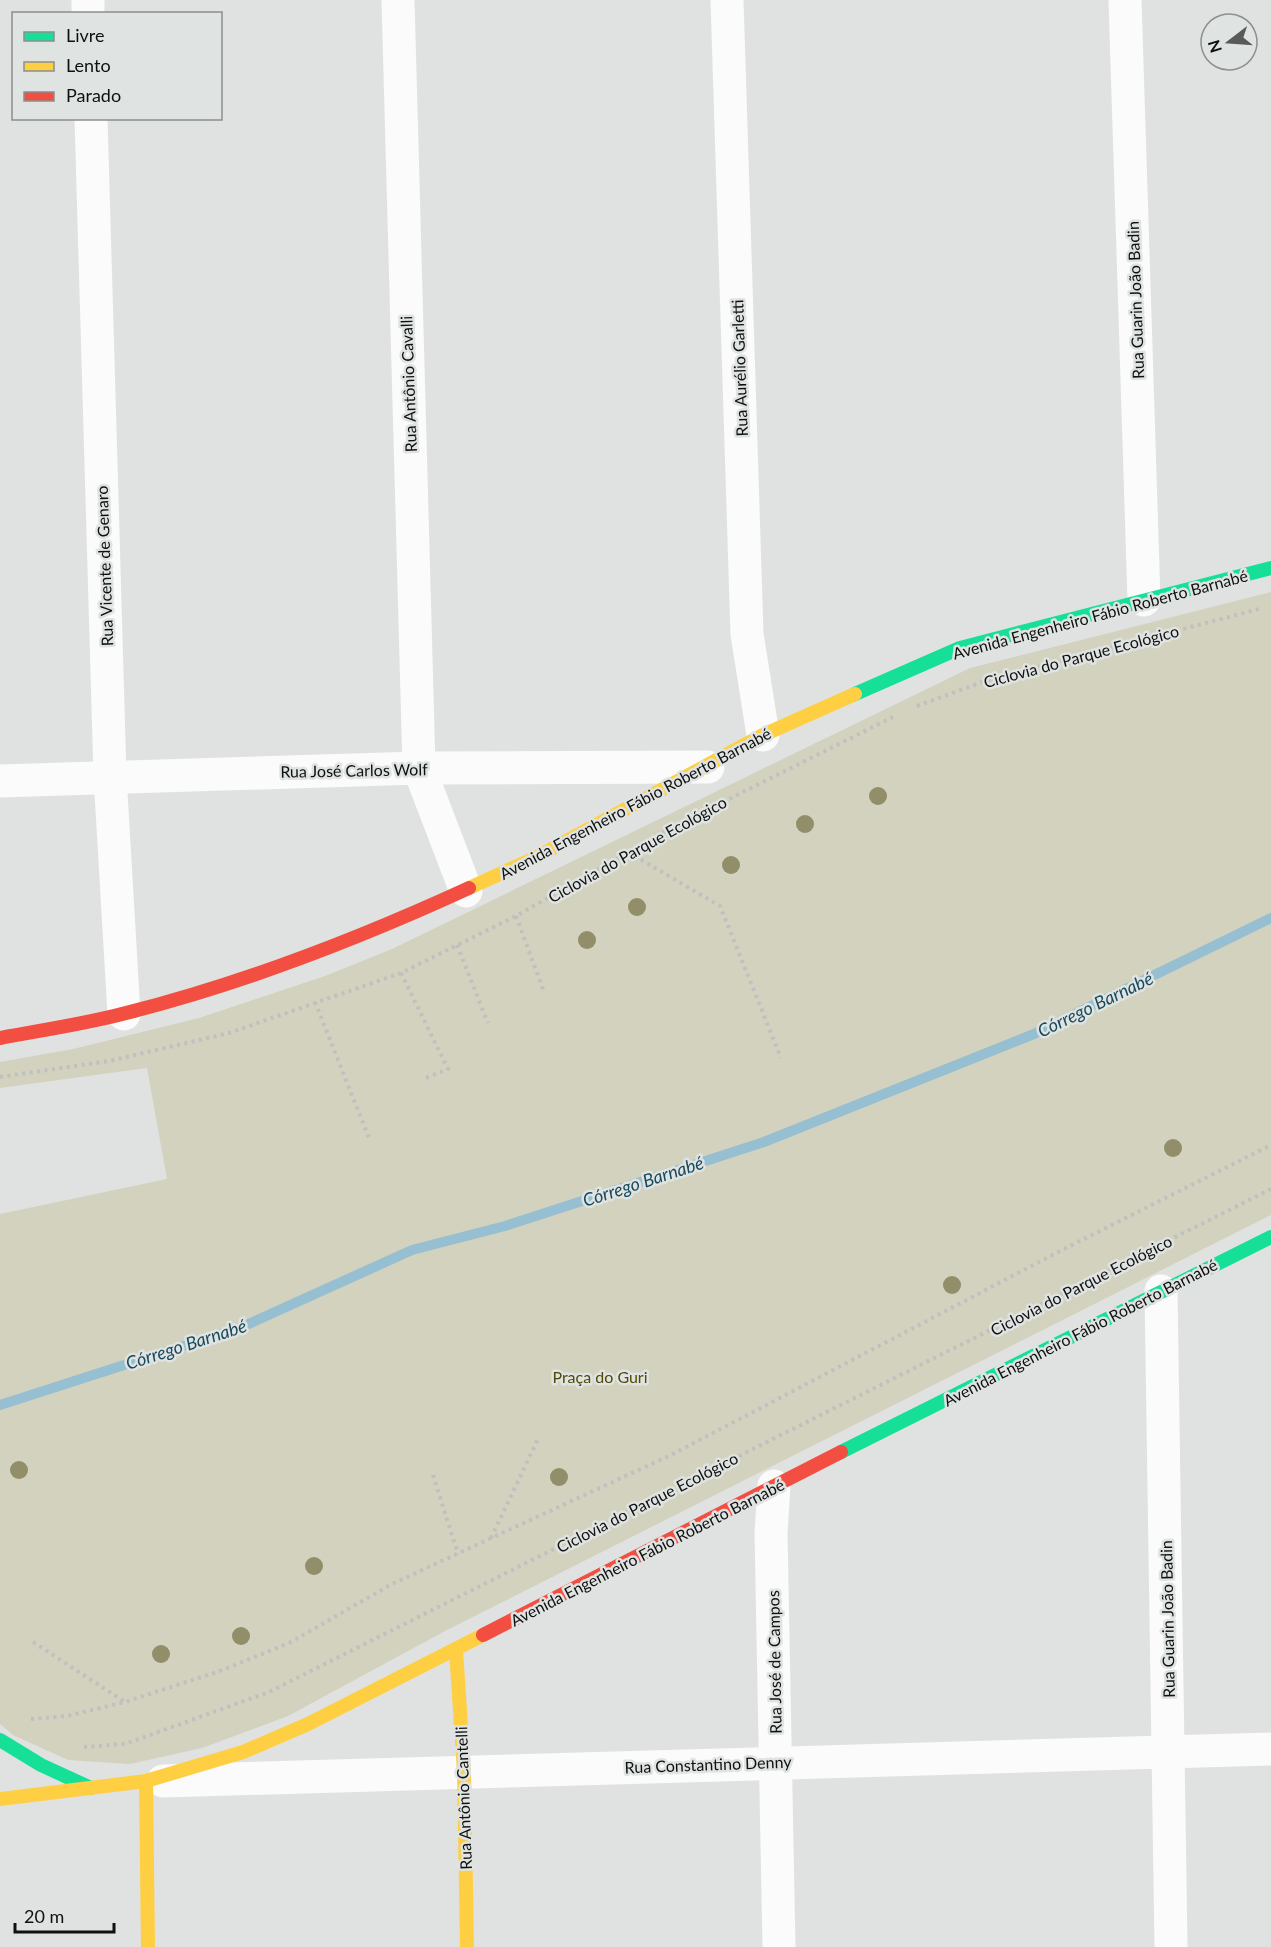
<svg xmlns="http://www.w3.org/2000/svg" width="1271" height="1947" viewBox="0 0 1271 1947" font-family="Lato,sans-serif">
<rect width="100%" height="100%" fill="#e0e2e1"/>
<path fill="#d3d2be" d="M 1271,592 L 1271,1215 L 447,1630 L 288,1716 L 202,1748 L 130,1764 L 68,1760 L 13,1735 L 0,1724 L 0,1214 L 167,1179 L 147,1068 L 0,1088 L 0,1062 L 73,1049 L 199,1018 L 325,976 L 392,949 L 970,668 Z"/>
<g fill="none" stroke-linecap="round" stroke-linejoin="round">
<path stroke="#96bfd1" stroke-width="10" d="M 0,1405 L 242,1327 L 412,1250 L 505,1226 L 764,1142 L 1034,1034 L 1271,918"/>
<g stroke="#bfc0bf" stroke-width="4" stroke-dasharray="3 4.5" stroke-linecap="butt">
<path d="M 917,706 L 985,681 L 1259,609"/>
<path d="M 628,852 L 720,906 L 781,1058"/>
<path d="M 516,916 L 544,992"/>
<path d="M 457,945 L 488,1023"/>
<path d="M 401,973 L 448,1069 L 423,1079"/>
<path d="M 315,1002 L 369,1138"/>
<path d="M 0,1077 L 109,1061 L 229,1033 L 401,973 L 516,916 L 673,827 L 897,715"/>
<path d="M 433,1475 L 458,1554"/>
<path d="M 491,1538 L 538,1439"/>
<path d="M 33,1642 L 125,1702"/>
<path d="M 31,1719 L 67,1716 L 125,1702 L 220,1671 L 289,1643 L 392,1584 L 671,1455 L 1060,1251 L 1271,1145"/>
<path d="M 84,1747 L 125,1744 L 269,1692 L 1271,1189"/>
</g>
<g stroke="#fafbfa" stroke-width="33">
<path d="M 88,0 L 88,14"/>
<path d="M 398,0 L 419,768 L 466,891"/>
<path d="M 727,0 L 747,634 L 763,735"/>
<path d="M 1125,0 L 1144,600"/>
<path d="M 91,118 L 110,776 L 124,1014"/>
<path d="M 0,781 L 419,768 L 708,767"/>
<path d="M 1161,1291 L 1171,1947"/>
<path d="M 774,1486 L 771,1533 L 779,1947"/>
<path d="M 163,1781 L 1271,1749"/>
</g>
<g stroke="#16e098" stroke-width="14">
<path d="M 855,694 L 960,648 L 1271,568"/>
<path d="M 841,1452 L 1271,1237"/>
<path d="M 0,1740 L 41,1765 L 91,1788"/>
</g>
<g stroke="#ffcf43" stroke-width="14">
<path d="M 469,888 L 537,857 L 763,735 L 855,694"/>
<path d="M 456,1650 L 464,1772 L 467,1947"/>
<path d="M 146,1781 L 148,1947"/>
<path d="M 0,1799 L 146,1781 L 243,1752 L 308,1724 L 483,1635"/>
</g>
<g stroke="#f24e42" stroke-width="14">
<path d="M 0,1038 C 42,1030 85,1024 126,1013 C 245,983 358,939 469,888"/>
<path d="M 483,1635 L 841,1452"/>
</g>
</g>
<g fill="#918e69">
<circle cx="878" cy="796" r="9"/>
<circle cx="805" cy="824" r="9"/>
<circle cx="731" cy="865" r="9"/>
<circle cx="637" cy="907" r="9"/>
<circle cx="587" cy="940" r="9"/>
<circle cx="1173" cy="1148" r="9"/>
<circle cx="952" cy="1285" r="9"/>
<circle cx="19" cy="1470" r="9"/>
<circle cx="559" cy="1477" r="9"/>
<circle cx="314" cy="1566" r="9"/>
<circle cx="241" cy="1636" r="9"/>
<circle cx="161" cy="1654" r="9"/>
</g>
<g text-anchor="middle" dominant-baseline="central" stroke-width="5" stroke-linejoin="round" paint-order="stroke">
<g font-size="16" fill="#0f1010" stroke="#dfe3e1">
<text transform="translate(1135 300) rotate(-92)">Rua Guarin João Badin</text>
<text transform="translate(739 368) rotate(-92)">Rua Aurélio Garletti</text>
<text transform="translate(408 384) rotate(-92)">Rua Antônio Cavalli</text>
<text transform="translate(104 566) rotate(-92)">Rua Vicente de Genaro</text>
<text transform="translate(1100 614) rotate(-15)">Avenida Engenheiro Fábio Roberto Barnabé</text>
<text transform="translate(1081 656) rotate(-15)">Ciclovia do Parque Ecológico</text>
<text transform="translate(354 770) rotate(-1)">Rua José Carlos Wolf</text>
<text transform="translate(635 803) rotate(-28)">Avenida Engenheiro Fábio Roberto Barnabé</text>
<text transform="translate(637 849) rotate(-29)">Ciclovia do Parque Ecológico</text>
<text transform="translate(1081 1285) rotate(-27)">Ciclovia do Parque Ecológico</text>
<text transform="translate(1080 1332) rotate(-27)">Avenida Engenheiro Fábio Roberto Barnabé</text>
<text transform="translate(647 1502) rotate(-27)">Ciclovia do Parque Ecológico</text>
<text transform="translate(647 1552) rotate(-27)">Avenida Engenheiro Fábio Roberto Barnabé</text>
<text transform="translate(1167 1619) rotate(-91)">Rua Guarin João Badin</text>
<text transform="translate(774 1662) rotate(-91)">Rua José de Campos</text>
<text transform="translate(708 1764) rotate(-2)">Rua Constantino Denny</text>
<text transform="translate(463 1798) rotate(-92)">Rua Antônio Cantelli</text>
</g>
<g font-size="16" fill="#514906" stroke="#dfe3e1">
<text x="600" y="1376">Praça do Guri</text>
</g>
<g font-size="18" font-style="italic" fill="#19495c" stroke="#dfe3e1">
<text transform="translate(1095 1004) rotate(-26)">Córrego Barnabé</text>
<text transform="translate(643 1181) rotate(-18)">Córrego Barnabé</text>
<text transform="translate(186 1344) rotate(-18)">Córrego Barnabé</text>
</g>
</g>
<rect x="12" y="12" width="210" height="108" fill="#dfe3e1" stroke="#8c8f8d" stroke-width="1.5"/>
<rect x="24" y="32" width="30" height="9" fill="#16e098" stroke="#8c8f8d" stroke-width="1.5"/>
<text x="66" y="42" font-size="18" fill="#0f1010">Livre</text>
<rect x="24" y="62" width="30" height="9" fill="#ffcf43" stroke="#8c8f8d" stroke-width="1.5"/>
<text x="66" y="72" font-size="18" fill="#0f1010">Lento</text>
<rect x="24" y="92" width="30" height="9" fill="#f24e42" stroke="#8c8f8d" stroke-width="1.5"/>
<text x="66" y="102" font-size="18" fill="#0f1010">Parado</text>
<g transform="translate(1229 42) rotate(253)"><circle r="28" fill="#dfe3e1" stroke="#8c8f8d" stroke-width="1.5"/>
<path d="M0-4.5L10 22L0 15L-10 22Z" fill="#585a59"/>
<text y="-9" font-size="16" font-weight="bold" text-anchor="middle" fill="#0f1010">N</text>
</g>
<path d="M15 1923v9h99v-9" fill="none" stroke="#0f1010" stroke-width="3"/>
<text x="24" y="1923" font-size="18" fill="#0f1010" stroke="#dfe3e1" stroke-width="4.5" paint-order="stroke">20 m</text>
</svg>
